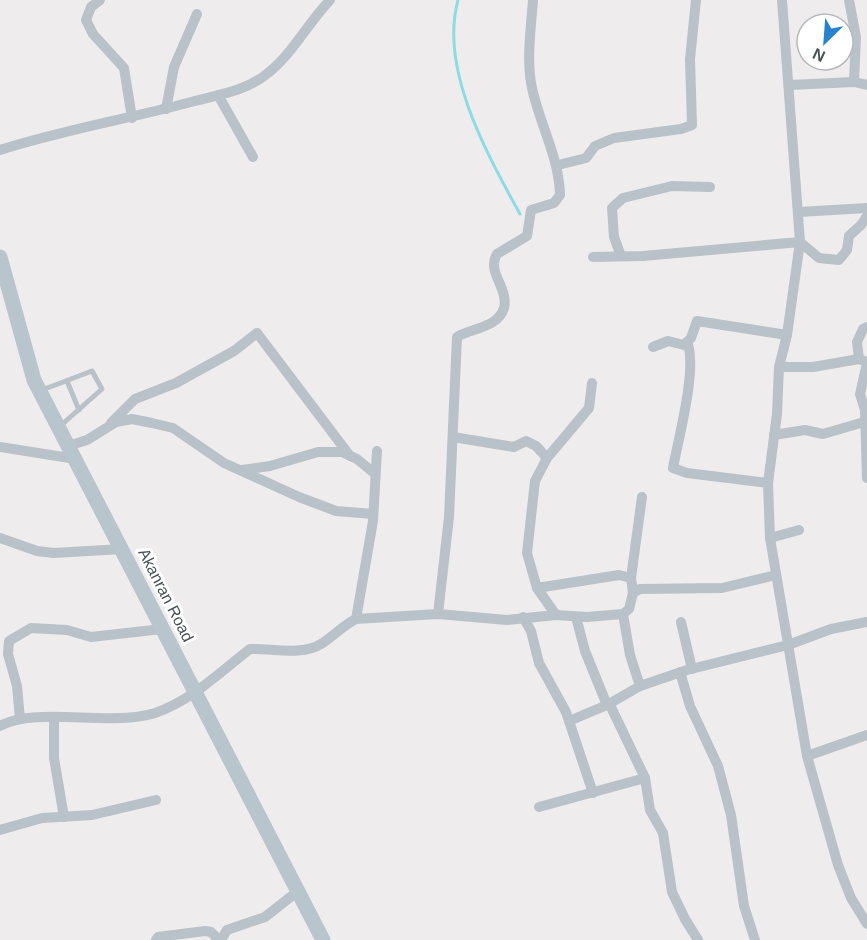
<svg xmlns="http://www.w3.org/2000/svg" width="867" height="940" viewBox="0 0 867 940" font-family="Helvetica,sans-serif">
<rect width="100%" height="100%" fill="#efeced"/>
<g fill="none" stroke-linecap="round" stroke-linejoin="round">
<path stroke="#8edbe4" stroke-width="3" d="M 458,0 C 439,69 487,154 520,214"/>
<g stroke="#b9c2c8" stroke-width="5">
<path d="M 67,381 L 79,410"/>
<path d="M 42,390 L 92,371 L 102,389 L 59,427"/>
</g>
<g stroke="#b9c2c8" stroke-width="10">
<path d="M 100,0 L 91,7 L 86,20 L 93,34 L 124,68 L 132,118"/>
<path d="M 782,0 L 800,242 L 787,335 L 779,367 L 777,414 L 768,483 L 770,538 L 807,756 L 838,865 L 851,898 L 867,924"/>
<path d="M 849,0 L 856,37 L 854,82"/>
<path d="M 789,85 L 854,82 L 867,85"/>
<path d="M 218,95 L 253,157"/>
<path d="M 166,109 L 174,67 L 197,14"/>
<path d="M 0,150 C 62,130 128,119 191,102 C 217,95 247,91 268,73 C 293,53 308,23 330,0"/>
<path d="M 558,165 L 586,158 L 595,146 L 614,138 L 681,129 L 692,125 L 690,59 L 696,0"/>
<path d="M 799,212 L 867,208"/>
<path d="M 621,256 L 614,237 L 612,208 L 623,198 L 672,186 L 710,187"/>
<path d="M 593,257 L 643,256 L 800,242 L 819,258 L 839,260 L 847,250 L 849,236 L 861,225 L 867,216"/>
<path d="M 687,342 C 698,367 678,440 673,468 L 687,473 L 768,483"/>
<path d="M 653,347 L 668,341 L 684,345 L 691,338 L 697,321 L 787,335"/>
<path d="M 859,359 L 857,342 L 863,329 L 867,327"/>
<path d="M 867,363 L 860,394 L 865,410 L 867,478"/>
<path d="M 779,367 L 813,367 L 859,359 L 867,362"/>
<path d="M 111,423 L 135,399 L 176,383 L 234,351 L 257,333 L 350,456"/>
<path d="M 774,435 L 805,430 L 823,434 L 864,422"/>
<path d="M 453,437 L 514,447 L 526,441 L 536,446 L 547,458"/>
<path d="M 68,446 L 87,440 L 116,422 L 132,419 L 152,423 L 173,428 L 224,463 L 299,497 L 336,511 L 373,514"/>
<path d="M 0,447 L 76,459"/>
<path d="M 242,470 L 270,466 L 318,452 L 342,452 L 357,459 L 374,473"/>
<path d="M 0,538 L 37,551 L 54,553 L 122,549"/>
<path d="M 770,538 L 799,530"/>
<path d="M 631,578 L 642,497"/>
<path d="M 537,588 L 619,575 L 631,578 L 633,593"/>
<path d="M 438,614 L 449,517 L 457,337 C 471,328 498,328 504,308 C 509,288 486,272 497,254 L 527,236 L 531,210 L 554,203 L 560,195 C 559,157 540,125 532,88 C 526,61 531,28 533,0"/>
<path d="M 623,614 L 630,655 L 640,686"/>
<path d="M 556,615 L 537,588 L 527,553 L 535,481 L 547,458 L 589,408 L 592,383"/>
<path d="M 523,617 L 531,631 L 539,663 L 566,712 L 593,793"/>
<path d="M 576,617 L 585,651 L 607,705"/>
<path d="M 356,619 L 373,521 L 377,451"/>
<path d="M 681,622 L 692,669"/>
<path d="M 680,672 L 690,706 L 718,766 L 731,815 L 744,906 L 755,940"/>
<path d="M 609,703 L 645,778 L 650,810 L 663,833 L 672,892 L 685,919 L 698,940"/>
<path d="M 54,718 L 54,758 L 64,817"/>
<path d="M 20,719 L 17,686 L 8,654 L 9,641 L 31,628 L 67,630 L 91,637 L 162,629"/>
<path d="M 569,721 L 607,705 L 640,686 L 687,670 L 788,645 L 831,629 L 867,622"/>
<path d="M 0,726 C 36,706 111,727 155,713 C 191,701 220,672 250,649 C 271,648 302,656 321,644 C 334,636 342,626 356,619 L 438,614 L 507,620 L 556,615 L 587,617 L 623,614 L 629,609 L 633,593 L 640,589 L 722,588 L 776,575"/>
<path d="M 807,756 L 867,735"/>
<path d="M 539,807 L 645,778"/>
<path d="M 0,830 L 42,818 L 92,815 L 156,800"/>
<path d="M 156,940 L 158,937 L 205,931 L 211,932 L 219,940"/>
<path d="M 221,940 L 227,930 L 265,917 L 298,891"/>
</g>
<path stroke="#b9c5cd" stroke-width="15" d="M 0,257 L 34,380 L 323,940"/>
</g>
<g text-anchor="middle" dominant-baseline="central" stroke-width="6" stroke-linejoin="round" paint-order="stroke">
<g font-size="16" fill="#465158" stroke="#fff">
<text transform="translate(166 595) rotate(63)">Akanran Road</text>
</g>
</g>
<g transform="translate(825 42) rotate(205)"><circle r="28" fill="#ffffff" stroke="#b5b9bc" stroke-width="1.5"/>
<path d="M0-4.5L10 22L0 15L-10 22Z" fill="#2782ce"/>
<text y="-9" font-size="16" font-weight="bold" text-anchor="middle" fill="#465158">N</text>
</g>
</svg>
